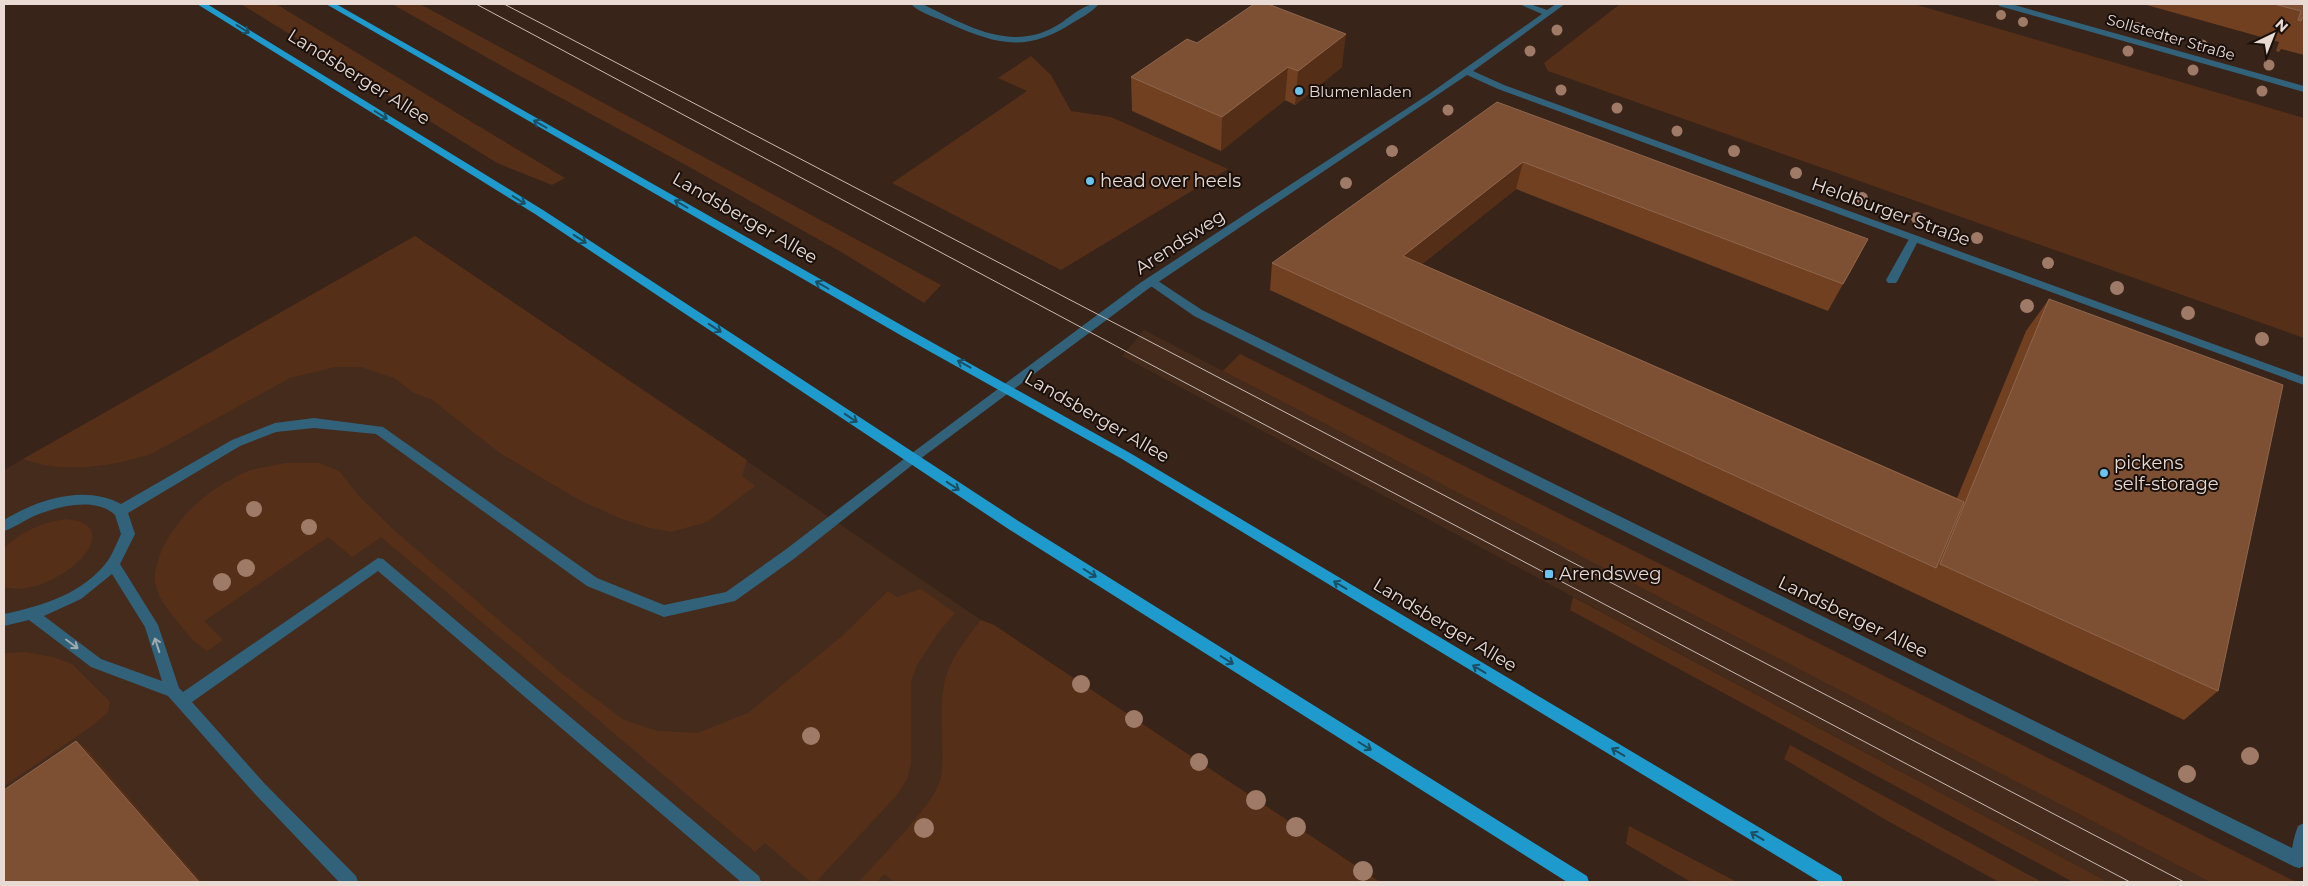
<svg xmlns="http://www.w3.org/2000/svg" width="2308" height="886" viewBox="0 0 2308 886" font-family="Montserrat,sans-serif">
<rect width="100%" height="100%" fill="#382418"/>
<g fill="#452b1c">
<path d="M 415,236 L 981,620 L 994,625 L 1380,882 L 4,882 L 4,470 Z"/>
<path d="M 1144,330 L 1223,371 L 2210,882 L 2108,882 L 1122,356 Z"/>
</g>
<g fill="#562f18">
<path d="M 241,4 L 276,4 L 565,178 L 552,185 L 497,163 Z"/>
<path d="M 392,4 L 420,4 L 941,285 L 924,303 L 843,253 L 682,163 L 511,71 Z"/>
<path d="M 1620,4 L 1914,4 L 2304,118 L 2304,338 L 1548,71 L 1544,63 Z"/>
<path d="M 1031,56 L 1051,75 L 1071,111 L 1111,117 L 1228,169 L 1061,270 L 892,183 L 1027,91 L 998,78 Z"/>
<path d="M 415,236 L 747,460 L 742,476 L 755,486 L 707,522 L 671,532 L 650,528 L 622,519 L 581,501 L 500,453 L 431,399 L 414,393 L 394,378 L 361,367 L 335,367 L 290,378 L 153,453 C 114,467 62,474 23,459 Z"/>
<path d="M 1240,354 L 2296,882 L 2210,882 L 1223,371 Z"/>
<path d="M 285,463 L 319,463 L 339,471 L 359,496 L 396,532 L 561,673 L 624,720 L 658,731 L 697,733 L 748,713 L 841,637 L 888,591 L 897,597 L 921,589 L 955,613 L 938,633 L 916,667 L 911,682 L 911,763 L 907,779 L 896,796 L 816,882 L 811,882 L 765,843 L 755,852 L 381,537 L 352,557 L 328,537 L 204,621 L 223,640 L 207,651 C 195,643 187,634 178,622 C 168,610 153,592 155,575 C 160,531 203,492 241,474 C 253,468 271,466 285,463 Z"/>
<path d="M 65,519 C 136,524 53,601 4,587 L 4,548 C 22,531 41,523 65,519 Z"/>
<path d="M 1573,597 L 2108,882 L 2073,882 L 1570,610 Z"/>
<path d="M 981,620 L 994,625 L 1380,882 L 895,882 L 884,874 L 877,882 L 859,882 C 879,859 931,808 940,781 C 944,767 942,749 942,735 C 940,676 945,666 981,620 Z"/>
<path d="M 26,652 L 53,657 L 72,664 L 110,702 L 108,712 L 92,726 L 4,786 L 4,653 Z"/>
<path d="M 1790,745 L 2042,882 L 1999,882 L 1886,820 L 1784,759 Z"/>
<path d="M 1629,826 L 1737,882 L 1691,882 L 1626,844 Z"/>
</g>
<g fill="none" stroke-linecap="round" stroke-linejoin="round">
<g fill="#31627a" fill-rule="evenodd">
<path d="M 1914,236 L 1919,239 L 1898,280 L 1896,283 L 1888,283 L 1886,280 L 1909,239 Z"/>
<path d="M 1152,277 L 1202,310 L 2304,854 L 2304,866 L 2299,868 L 2293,866 L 1194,316 L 1148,284 L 1146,281 L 1148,278 Z"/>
<path d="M 314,418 L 383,427 L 597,578 L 664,605 L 726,592 L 785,550 L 908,456 L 916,456 L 918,459 L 916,462 L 795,558 L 735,601 L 664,617 L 587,586 L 376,434 L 314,428 L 276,432 L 240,446 L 128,513 L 135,534 L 120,564 L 158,625 L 179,688 L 183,692 L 378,558 L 383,559 L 759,876 L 761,882 L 741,882 L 378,571 L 192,702 L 265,784 L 356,876 L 358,882 L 339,882 L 255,794 L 168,696 L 91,667 L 29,620 L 4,626 L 4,614 C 43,606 85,593 109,559 C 114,551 117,542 121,534 L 115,515 C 95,496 54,507 32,517 C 23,521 14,528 4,531 L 4,520 C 37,500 84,484 121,504 L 232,440 L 275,423 ZM 112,574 L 145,627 L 162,681 L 101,659 L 44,616 L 81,599 Z"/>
</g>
<g fill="#31627a" fill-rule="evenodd">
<path d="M 911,4 L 922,4 C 965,24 1009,53 1056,26 C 1070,18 1083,3 1099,4 C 1093,11 1083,17 1074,22 C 1027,53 997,45 948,23 C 937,18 918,12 911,4 Z"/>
<path d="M 1519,4 L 1530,4 L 1547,10 L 1556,4 L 1565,4 L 1473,71 L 1504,85 L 2304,377 L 2304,385 L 1498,89 L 1467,75 L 1148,289 L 916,462 L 908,462 L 906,459 L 908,456 L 1140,283 L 1429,94 L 1542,14 Z"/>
<path d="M 1998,4 L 2011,4 L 2304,86 L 2304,92 L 1999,6 Z"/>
<path d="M 2304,823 L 2304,866 L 2299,868 L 2293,866 C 2289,855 2294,836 2298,826 Z"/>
</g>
<g fill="#1e9acc" fill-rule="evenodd">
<path d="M 197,4 L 207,4 L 543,210 L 1020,522 L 1587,876 L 1589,882 L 1567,882 L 1010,530 L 535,214 Z"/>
<path d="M 326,4 L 336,4 L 910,330 L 1130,453 L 1841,876 L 1843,882 L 1820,882 L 1122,459 L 902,336 Z"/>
</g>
<g stroke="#c9b9b1" stroke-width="1">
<path d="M 476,4 L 1146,362 L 2130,882"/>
<path d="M 504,4 L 2184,882"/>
</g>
</g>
<g fill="#9f7a66">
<circle cx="2001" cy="15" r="5"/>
<circle cx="2023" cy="22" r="5"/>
<circle cx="2137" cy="27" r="5"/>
<circle cx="1557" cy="30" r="5.5"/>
<circle cx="2202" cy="45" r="5.5"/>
<circle cx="1530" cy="51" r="5.5"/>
<circle cx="2128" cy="51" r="5.5"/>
<circle cx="2269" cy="65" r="5.5"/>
<circle cx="2193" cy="70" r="5.5"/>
<circle cx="1561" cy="90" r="5.5"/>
<circle cx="2262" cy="91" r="5.5"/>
<circle cx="1617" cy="108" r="5.5"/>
<circle cx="1448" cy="110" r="5.5"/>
<circle cx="1677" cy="131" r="5.5"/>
<circle cx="1392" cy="151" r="6"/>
<circle cx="1734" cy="151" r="6"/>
<circle cx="1796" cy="173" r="6"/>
<circle cx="1346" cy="183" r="6"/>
<circle cx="1862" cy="198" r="6"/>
<circle cx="1917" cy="218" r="6"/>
<circle cx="1977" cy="238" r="6"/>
<circle cx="2048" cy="263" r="6"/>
<circle cx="2117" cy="288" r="7"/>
<circle cx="2027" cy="306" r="7"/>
<circle cx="2188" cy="313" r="7"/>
<circle cx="2262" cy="339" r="7"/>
<circle cx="254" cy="509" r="8"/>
<circle cx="309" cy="527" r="8"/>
<circle cx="246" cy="568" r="9"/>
<circle cx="222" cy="582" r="9"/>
<circle cx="1081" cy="684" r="9"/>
<circle cx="1134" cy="719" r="9"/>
<circle cx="811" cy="736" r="9"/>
<circle cx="2250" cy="756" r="9"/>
<circle cx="1199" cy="762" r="9"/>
<circle cx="2187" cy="774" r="9"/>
<circle cx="1256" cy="800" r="10"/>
<circle cx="1296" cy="827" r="10"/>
<circle cx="924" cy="828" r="10"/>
<circle cx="1363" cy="871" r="10"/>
</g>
<g fill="#704021">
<path d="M 2143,4 L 2304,4 L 2304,55 L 2281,49 L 2279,52 L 2276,51 L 2279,42 Z"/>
<path d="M 1197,43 L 1342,67 L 1295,105 L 1285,100 L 1221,151 L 1132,111 L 1131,77 Z"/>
<path d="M 1497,102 L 1868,239 L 1828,311 L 1516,189 L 1422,264 L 1957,498 L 2026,331 L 2049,299 L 2218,691 L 2184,720 L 1270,290 L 1272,263 Z"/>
</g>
<g fill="#542e16">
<path d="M 1346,34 L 1342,67 L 1295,105 L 1298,71 Z"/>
<path d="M 1288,67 L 1285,100 L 1221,151 L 1222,117 Z"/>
<path d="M 1523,162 L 1516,189 L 1398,283 L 1403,256 Z"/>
<path d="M 1868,239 L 1854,266 L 1828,311 Z"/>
<path d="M 76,741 L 86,748 L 202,882 L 199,882 Z"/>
</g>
<g fill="#7d5034" stroke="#8e664d">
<path d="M 1254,4 L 1268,4 L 1346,34 L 1298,71 L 1288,67 L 1222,117 L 1131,77 L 1187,39 L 1197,43 Z"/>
<path d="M 2274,4 L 2304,4 L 2304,18 L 2302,18 L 2301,21 L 2298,20 L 2301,11 Z"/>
<path d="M 1497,102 L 1868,239 L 1843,284 L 1523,162 L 1403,256 L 1964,502 L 1936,568 L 1272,263 Z"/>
<path d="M 2049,299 L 2283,385 L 2218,691 L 1940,564 Z"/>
<path d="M 76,741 L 199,882 L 4,882 L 4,790 Z"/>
</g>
<defs><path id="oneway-shaft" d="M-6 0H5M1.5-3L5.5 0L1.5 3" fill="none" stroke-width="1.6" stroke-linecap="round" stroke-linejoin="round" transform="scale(1.25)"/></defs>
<g stroke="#1b4e62">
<use href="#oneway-shaft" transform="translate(243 29) rotate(32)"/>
<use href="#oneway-shaft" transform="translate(381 115) rotate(32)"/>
<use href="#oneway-shaft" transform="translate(540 124) rotate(-150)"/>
<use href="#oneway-shaft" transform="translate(519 200) rotate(32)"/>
<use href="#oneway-shaft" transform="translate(681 204) rotate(-150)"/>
<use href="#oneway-shaft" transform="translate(580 239) rotate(33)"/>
<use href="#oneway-shaft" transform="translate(822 285) rotate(-150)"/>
<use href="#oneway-shaft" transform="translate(715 328) rotate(33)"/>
<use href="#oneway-shaft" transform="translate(964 364) rotate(-151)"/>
<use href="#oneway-shaft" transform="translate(851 418) rotate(34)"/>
<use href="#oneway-shaft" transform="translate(953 486) rotate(33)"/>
<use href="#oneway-shaft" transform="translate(1090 573) rotate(32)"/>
<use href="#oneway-shaft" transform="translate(1340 585) rotate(-149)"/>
<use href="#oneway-shaft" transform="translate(1227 660) rotate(32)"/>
<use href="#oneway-shaft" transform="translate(1479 669) rotate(-149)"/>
<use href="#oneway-shaft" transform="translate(1365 746) rotate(32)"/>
<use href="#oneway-shaft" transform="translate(1618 752) rotate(-149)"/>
<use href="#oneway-shaft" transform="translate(1757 836) rotate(-149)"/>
</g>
<g stroke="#9faaaf">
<use href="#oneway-shaft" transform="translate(72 644) rotate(37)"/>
<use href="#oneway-shaft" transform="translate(157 645) rotate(-108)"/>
</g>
<g fill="#69c4f0" stroke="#190f0b" stroke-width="2">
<circle cx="1299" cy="91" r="5"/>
<circle cx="1090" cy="181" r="5"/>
<circle cx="2104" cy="473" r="5"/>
<rect x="1544" y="569" width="10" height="10" rx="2.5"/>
</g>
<g text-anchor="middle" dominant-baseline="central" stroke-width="4" stroke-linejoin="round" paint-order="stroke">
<g font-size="15" fill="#e9dad3" stroke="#190f0b">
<text transform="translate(2171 37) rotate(16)">Sollstedter Straße</text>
</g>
<g font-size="15" fill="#e9dad3" stroke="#190f0b" text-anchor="start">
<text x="1309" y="91">Blumenladen</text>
</g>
<g font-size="18" fill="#e9dad3" stroke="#190f0b">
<text transform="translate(359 77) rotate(32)">Landsberger Allee</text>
<text transform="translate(1891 212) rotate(20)">Heldburger Straße</text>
<text transform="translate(745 218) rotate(30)">Landsberger Allee</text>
<text transform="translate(1180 242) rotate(-33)">Arendsweg</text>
<text transform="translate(1097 417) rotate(30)">Landsberger Allee</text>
<text transform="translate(1853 617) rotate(26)">Landsberger Allee</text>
<text transform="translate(1445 625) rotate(31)">Landsberger Allee</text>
</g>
<g font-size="18" fill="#e9dad3" stroke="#190f0b" text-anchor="start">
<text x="1100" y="181">head over heels</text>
<text x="2114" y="463">pickens<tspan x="2114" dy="21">self-storage</tspan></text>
<text x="1559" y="574">Arendsweg</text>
</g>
</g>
<rect width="2308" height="886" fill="none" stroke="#e9dad3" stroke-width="10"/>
<g transform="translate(2273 35) rotate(43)" stroke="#190f0b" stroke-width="4" paint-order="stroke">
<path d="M0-4L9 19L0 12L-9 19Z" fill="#e9dad3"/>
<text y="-8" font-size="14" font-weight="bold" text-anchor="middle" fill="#e9dad3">N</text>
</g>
</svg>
